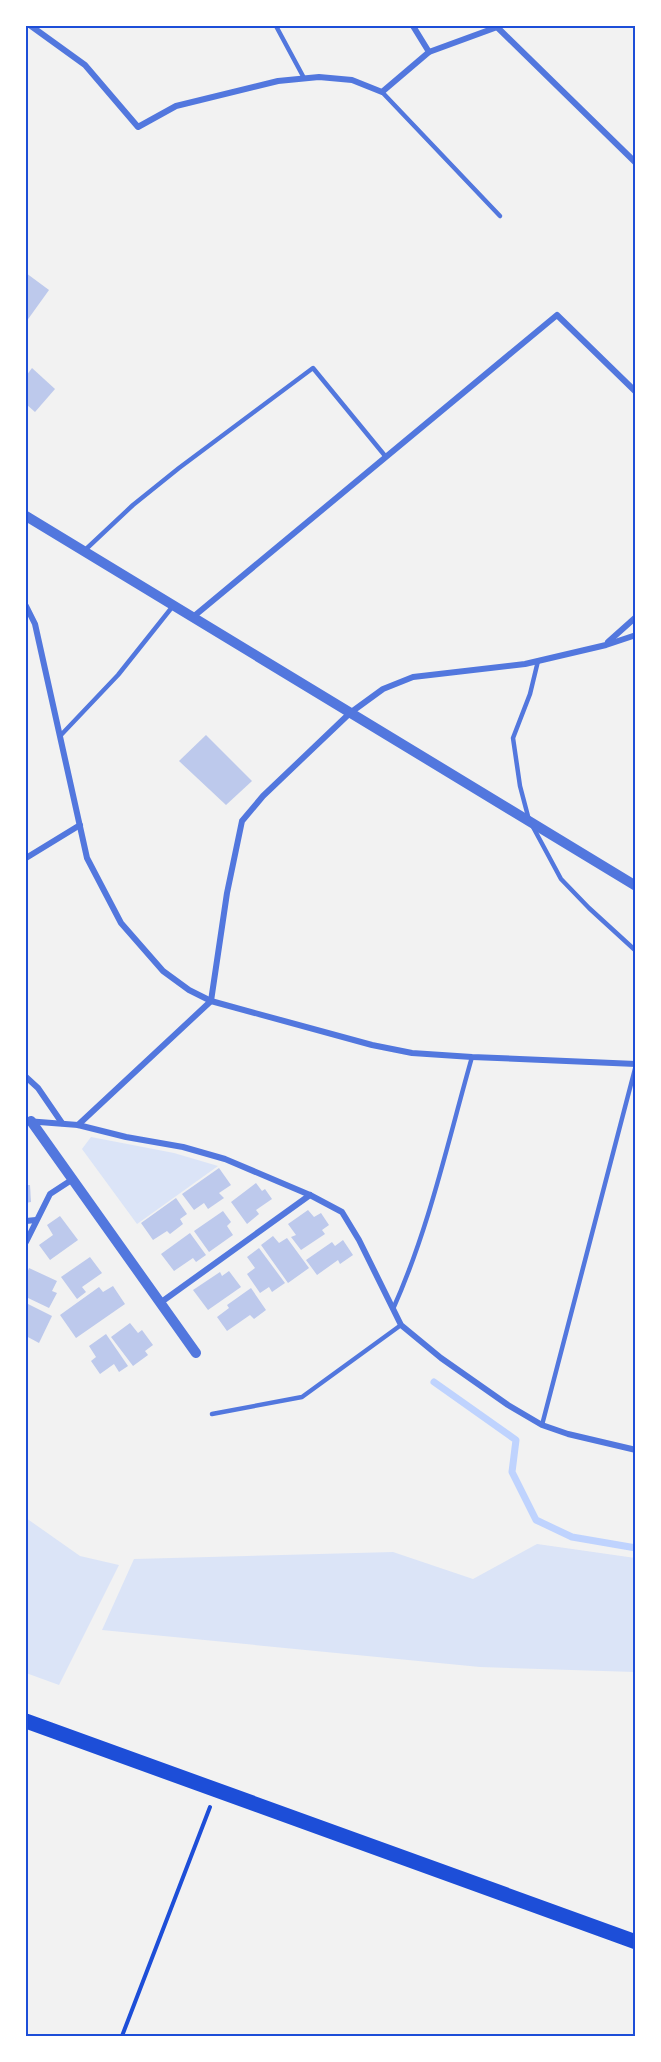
<svg xmlns="http://www.w3.org/2000/svg" width="661" height="2062" viewBox="0 0 661 2062" font-family="Barlow,sans-serif">
<rect width="100%" height="100%" fill="#f2f2f2"/>
<g fill="#dbe4f7">
<path d="M 91,1137 L 174,1153 L 218,1166 L 137,1224 L 82,1149 Z"/>
<path d="M 26,1518 L 80,1556 L 119,1565 L 59,1685 L 26,1673 Z"/>
<path d="M 537,1544 L 635,1558 L 635,1672 L 480,1667 L 102,1630 L 134,1559 L 393,1552 L 473,1579 Z"/>
</g>
<g fill="none" stroke-linecap="round" stroke-linejoin="round">
<path stroke="#bfd3fe" stroke-width="7" d="M 434,1382 L 516,1440 L 512,1472 L 536,1520 L 572,1537 L 636,1548"/>
</g>
<g fill="#bdc9ec">
<path d="M 26,273 L 49,290 L 26,322 Z"/>
<path d="M 32,368 L 55,389 L 35,412 L 26,404 L 26,376 Z"/>
<path d="M 206,735 L 252,781 L 226,805 L 179,761 Z"/>
<path d="M 219,1168 L 231,1185 L 219,1193 L 224,1198 L 208,1209 L 204,1203 L 194,1210 L 182,1194 Z"/>
<path d="M 256,1183 L 262,1191 L 265,1189 L 272,1199 L 256,1210 L 259,1214 L 247,1224 L 231,1202 Z"/>
<path d="M 26,1185 L 30,1185 L 31,1202 L 26,1203 Z"/>
<path d="M 176,1198 L 187,1214 L 180,1219 L 183,1224 L 170,1234 L 167,1231 L 153,1240 L 141,1223 Z"/>
<path d="M 308,1210 L 314,1217 L 321,1213 L 329,1225 L 322,1230 L 325,1234 L 301,1250 L 291,1237 L 296,1235 L 288,1224 Z"/>
<path d="M 223,1211 L 231,1222 L 227,1226 L 233,1235 L 209,1252 L 194,1231 Z"/>
<path d="M 60,1216 L 78,1240 L 50,1260 L 39,1245 L 53,1235 L 47,1225 Z"/>
<path d="M 190,1233 L 206,1255 L 196,1262 L 193,1258 L 174,1271 L 161,1254 Z"/>
<path d="M 273,1236 L 279,1243 L 287,1238 L 309,1268 L 288,1283 L 261,1245 Z"/>
<path d="M 343,1240 L 353,1255 L 340,1264 L 338,1260 L 317,1275 L 306,1260 L 332,1242 L 335,1246 Z"/>
<path d="M 259,1248 L 285,1283 L 272,1292 L 269,1287 L 260,1293 L 247,1274 L 255,1268 L 247,1257 Z"/>
<path d="M 90,1257 L 102,1273 L 82,1287 L 86,1292 L 77,1299 L 61,1277 Z"/>
<path d="M 29,1268 L 57,1281 L 52,1291 L 57,1293 L 49,1308 L 26,1297 L 26,1276 Z"/>
<path d="M 229,1271 L 241,1287 L 208,1310 L 193,1290 L 220,1272 L 222,1276 Z"/>
<path d="M 113,1286 L 125,1304 L 76,1338 L 60,1315 L 99,1287 L 103,1292 Z"/>
<path d="M 251,1288 L 266,1310 L 254,1319 L 250,1315 L 227,1331 L 217,1317 L 229,1308 L 227,1305 Z"/>
<path d="M 26,1303 L 52,1316 L 39,1343 L 26,1336 Z"/>
<path d="M 130,1323 L 138,1333 L 142,1330 L 153,1345 L 145,1351 L 148,1355 L 133,1366 L 111,1337 Z"/>
<path d="M 106,1334 L 128,1366 L 119,1372 L 114,1364 L 100,1374 L 91,1361 L 96,1357 L 89,1346 Z"/>
</g>
<g fill="none" stroke-linecap="round" stroke-linejoin="round">
<path stroke="#1d4ed8" stroke-width="4" d="M 122,2036 L 210,1807"/>
<g stroke="#5277de" stroke-width="4.5">
<path d="M 276,26 L 304,78"/>
<path d="M 382,92 L 500,216"/>
<path d="M 84,551 L 133,505 L 179,468 L 313,368 L 386,457"/>
<path d="M 61,735 L 118,675 L 173,606"/>
<path d="M 529,820 L 520,786 L 513,738 L 530,694 L 538,661"/>
<path d="M 533,827 L 561,879 L 589,908 L 636,951"/>
<path d="M 393,1309 C 429,1229 448,1141 472,1057"/>
<path d="M 212,1414 L 302,1397 L 401,1325"/>
<path d="M 542,1425 L 636,1065"/>
</g>
<g stroke="#5277de" stroke-width="6">
<path d="M 31,26 L 85,65 L 138,127 L 176,106 L 278,81 L 319,77 L 352,80 L 382,92 L 429,52 L 500,26"/>
<path d="M 413,26 L 429,52"/>
<path d="M 497,27 L 636,163"/>
<path d="M 26,606 L 35,624 L 87,858 L 121,923 L 163,971 L 189,990 L 211,1001 L 372,1045 L 412,1053 L 472,1057 L 636,1064"/>
<path d="M 193,617 L 557,315 L 636,392"/>
<path d="M 608,642 L 636,617"/>
<path d="M 26,858 L 80,825"/>
<path d="M 26,1077 L 38,1088 L 62,1123"/>
<path d="M 26,1121 L 78,1125 L 126,1137 L 183,1147 L 225,1159 L 310,1195 L 342,1212 L 359,1240 L 401,1325 L 441,1358 L 508,1405 L 542,1425 L 568,1434 L 636,1450"/>
<path d="M 78,1125 L 211,1001 L 227,893 L 242,821 L 263,796 L 350,713 L 383,689 L 413,677 L 525,664 L 606,645 L 636,635"/>
<path d="M 26,1221 L 36,1220"/>
<path d="M 26,1242 L 50,1194 L 73,1179"/>
<path d="M 160,1303 L 310,1195"/>
</g>
<g stroke="#5277de" stroke-width="10">
<path d="M 26,516 L 636,886"/>
<path d="M 31,1121 L 196,1353"/>
</g>
<path stroke="#1d4ed8" stroke-width="15" d="M 26,1721 L 636,1942"/>
</g>
<rect width="661" height="2062" fill="none" stroke="#ffffff" stroke-width="54"/>
<rect x="27" y="27" width="607" height="2008" fill="none" stroke="#1d4ed8" stroke-width="2"/>
</svg>
